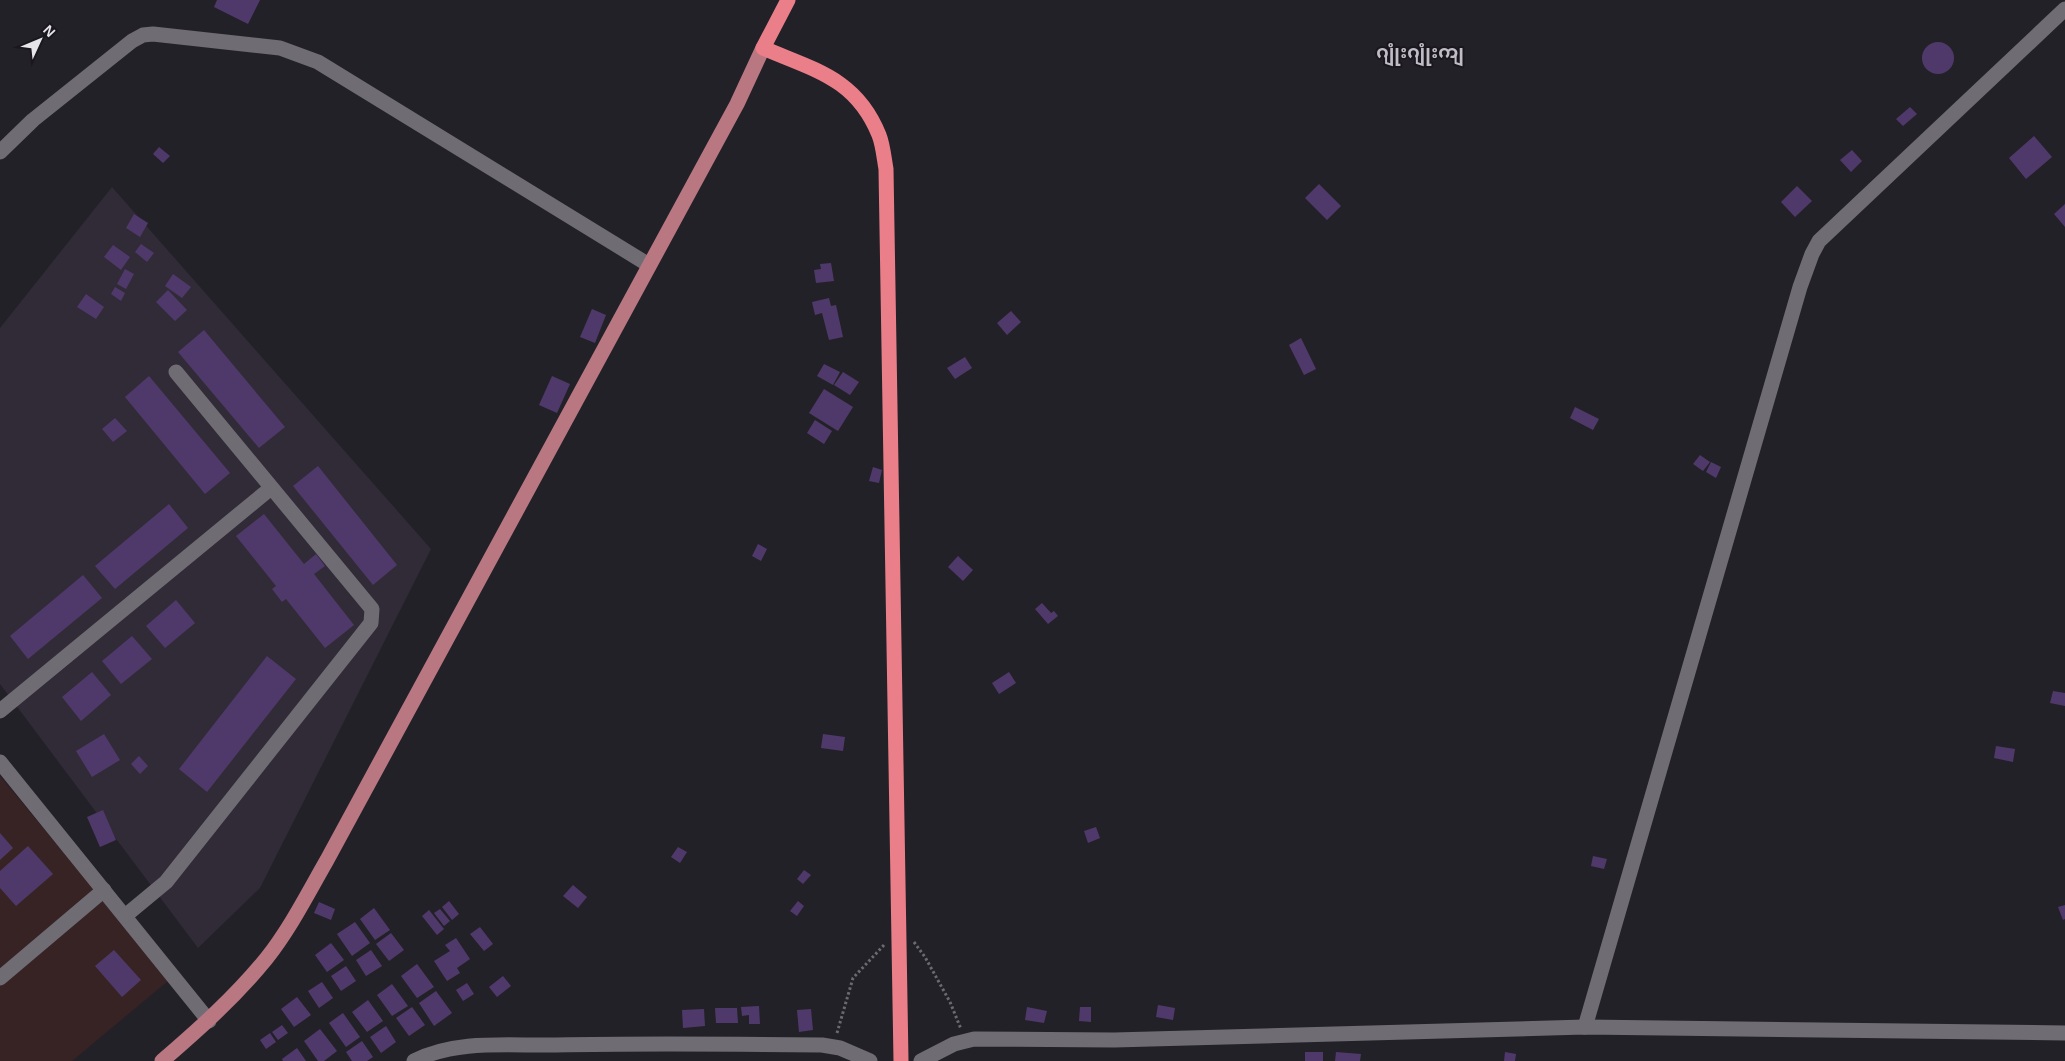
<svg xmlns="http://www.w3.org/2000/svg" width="2065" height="1061" viewBox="0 0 2065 1061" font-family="Arial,'Noto Sans Myanmar',sans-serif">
<rect width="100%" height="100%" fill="#232128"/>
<path fill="#302b37" d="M 112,187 L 431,549 L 260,888 L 198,948 L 0,684 L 0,328 Z"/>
<path fill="#372324" d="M 0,776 L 169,980 L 72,1061 L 0,1061 Z"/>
<g fill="#4f396a">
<path d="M 217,0 L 260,0 L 248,24 L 214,7 Z"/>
<circle cx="1938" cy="58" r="16"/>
<path d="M 1910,107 L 1917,114 L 1903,126 L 1896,119 Z"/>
<path d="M 2034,136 L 2052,157 L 2026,179 L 2009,158 Z"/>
<path d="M 159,147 L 170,156 L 163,163 L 153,154 Z"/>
<path d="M 1852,150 L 1862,161 L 1851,172 L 1840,160 Z"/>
<path d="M 1319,184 L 1341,206 L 1327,220 L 1305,198 Z"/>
<path d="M 1797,186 L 1812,201 L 1795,217 L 1781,202 Z"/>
<path d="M 2065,204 L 2065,227 L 2054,214 Z"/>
<path d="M 134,214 L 148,223 L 140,237 L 126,228 Z"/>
<path d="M 141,244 L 154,253 L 147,262 L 135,252 Z"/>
<path d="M 113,245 L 130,257 L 121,270 L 104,257 Z"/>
<path d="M 831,263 L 834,281 L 816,283 L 814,270 L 821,269 L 820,264 Z"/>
<path d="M 125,269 L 134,274 L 126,289 L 117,284 Z"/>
<path d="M 173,274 L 191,287 L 182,298 L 165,286 Z"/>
<path d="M 115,287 L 125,293 L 121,301 L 111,294 Z"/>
<path d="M 168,290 L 187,310 L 175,321 L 156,302 Z"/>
<path d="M 86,294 L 104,307 L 96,319 L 77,307 Z"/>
<path d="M 829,298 L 831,306 L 836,305 L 843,337 L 829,340 L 822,313 L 815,315 L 812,302 Z"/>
<path d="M 592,309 L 606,315 L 595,343 L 580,337 Z"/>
<path d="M 1011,311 L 1021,322 L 1007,335 L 997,323 Z"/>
<path d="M 204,330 L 285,427 L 259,448 L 178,352 Z"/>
<path d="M 1301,338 L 1316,369 L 1304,375 L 1289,345 Z"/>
<path d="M 965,357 L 972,368 L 955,379 L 947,368 Z"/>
<path d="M 824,364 L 840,372 L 833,385 L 817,376 Z"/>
<path d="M 843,372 L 859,382 L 850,395 L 834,385 Z"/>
<path d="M 149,376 L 230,473 L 205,494 L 125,397 Z"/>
<path d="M 552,376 L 570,384 L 557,413 L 539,405 Z"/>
<path d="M 824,389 L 853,407 L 838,431 L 809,413 Z"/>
<path d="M 1575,407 L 1599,419 L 1593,430 L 1570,418 Z"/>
<path d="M 115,418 L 127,431 L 113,442 L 102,429 Z"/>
<path d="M 815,420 L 832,431 L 824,444 L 807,433 Z"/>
<path d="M 1700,455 L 1710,462 L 1703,471 L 1693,464 Z"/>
<path d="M 1711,462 L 1721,467 L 1716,478 L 1706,472 Z"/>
<path d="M 318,466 L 397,565 L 373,585 L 293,486 Z"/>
<path d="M 873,467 L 882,470 L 879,483 L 869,481 Z"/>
<path d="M 169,504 L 188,528 L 115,589 L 95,566 Z"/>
<path d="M 264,514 L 304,564 L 316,554 L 325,566 L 314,574 L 354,625 L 325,648 L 286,599 L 282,602 L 272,589 L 276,586 L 236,536 Z"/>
<path d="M 758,544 L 767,549 L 761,561 L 752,556 Z"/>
<path d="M 958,556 L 973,570 L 963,581 L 948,567 Z"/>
<path d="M 83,575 L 102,598 L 28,659 L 10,636 Z"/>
<path d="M 176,600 L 195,623 L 165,648 L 146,626 Z"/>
<path d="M 1042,603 L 1051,613 L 1054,611 L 1058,616 L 1048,624 L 1035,609 Z"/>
<path d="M 132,636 L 152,659 L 121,684 L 102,661 Z"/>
<path d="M 267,656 L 296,679 L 207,792 L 179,769 Z"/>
<path d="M 92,672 L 111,695 L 81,721 L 62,697 Z"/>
<path d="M 1009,672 L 1016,683 L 999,694 L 992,683 Z"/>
<path d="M 2053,691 L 2065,693 L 2065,706 L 2050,703 Z"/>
<path d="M 104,734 L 120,760 L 92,777 L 76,751 Z"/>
<path d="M 823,734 L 845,737 L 843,751 L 821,748 Z"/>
<path d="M 1996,746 L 2015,749 L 2013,762 L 1994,758 Z"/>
<path d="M 139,756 L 148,766 L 140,774 L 131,764 Z"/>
<path d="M 103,810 L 116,840 L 100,847 L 87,817 Z"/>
<path d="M 1096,827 L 1100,838 L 1088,843 L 1084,831 Z"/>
<path d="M 0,833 L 13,848 L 0,860 Z"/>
<path d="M 28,846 L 53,874 L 16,906 L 0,888 L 0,871 Z"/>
<path d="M 678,847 L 687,852 L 680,863 L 671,857 Z"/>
<path d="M 1593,856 L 1607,859 L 1604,869 L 1591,866 Z"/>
<path d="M 804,870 L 811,875 L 803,884 L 797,879 Z"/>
<path d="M 573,885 L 587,897 L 578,908 L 563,896 Z"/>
<path d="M 449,901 L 459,914 L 452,920 L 442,907 Z"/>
<path d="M 798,901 L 804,906 L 797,916 L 790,911 Z"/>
<path d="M 319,902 L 335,909 L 331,920 L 314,913 Z"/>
<path d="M 2065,905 L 2065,919 L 2063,920 L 2058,907 Z"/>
<path d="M 374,908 L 390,930 L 375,940 L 360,919 Z"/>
<path d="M 440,909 L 450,921 L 444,926 L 434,913 Z"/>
<path d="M 429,910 L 444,929 L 437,935 L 422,916 Z"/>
<path d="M 355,922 L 370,943 L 352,956 L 337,934 Z"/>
<path d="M 480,927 L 493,944 L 484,951 L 470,934 Z"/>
<path d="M 391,933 L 404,950 L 389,961 L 376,944 Z"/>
<path d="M 456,938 L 470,959 L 457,968 L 460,973 L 447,981 L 434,961 L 450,951 L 445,945 Z"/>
<path d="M 331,943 L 344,960 L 327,972 L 315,955 Z"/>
<path d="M 114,950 L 141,980 L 122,997 L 95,966 Z"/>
<path d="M 371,950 L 382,966 L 366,976 L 356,960 Z"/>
<path d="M 417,964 L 434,987 L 417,998 L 401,976 Z"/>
<path d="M 346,966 L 356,981 L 341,991 L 331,976 Z"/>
<path d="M 503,976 L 511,986 L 497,997 L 489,987 Z"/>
<path d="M 322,982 L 333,998 L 319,1008 L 308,991 Z"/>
<path d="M 467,983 L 474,994 L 463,1001 L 456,990 Z"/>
<path d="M 392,984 L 408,1006 L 392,1016 L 377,995 Z"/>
<path d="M 436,991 L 452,1013 L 434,1026 L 419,1003 Z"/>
<path d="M 297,997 L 311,1015 L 294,1027 L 281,1009 Z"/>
<path d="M 368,1000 L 383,1021 L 367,1032 L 352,1012 Z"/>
<path d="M 1158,1005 L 1175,1008 L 1173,1020 L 1156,1017 Z"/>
<path d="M 759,1006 L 760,1024 L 749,1024 L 749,1015 L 742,1016 L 741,1007 Z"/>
<path d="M 412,1007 L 425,1025 L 409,1036 L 396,1018 Z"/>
<path d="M 1027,1007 L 1047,1011 L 1044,1023 L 1025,1020 Z"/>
<path d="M 1080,1007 L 1091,1007 L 1091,1022 L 1079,1021 Z"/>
<path d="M 715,1008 L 737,1008 L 738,1023 L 716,1023 Z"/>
<path d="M 704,1009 L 705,1026 L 683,1028 L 682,1010 Z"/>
<path d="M 811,1009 L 813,1030 L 799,1032 L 797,1010 Z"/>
<path d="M 343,1013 L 360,1037 L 346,1047 L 329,1023 Z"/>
<path d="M 282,1025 L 288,1033 L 278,1040 L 272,1032 Z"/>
<path d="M 386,1026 L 396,1042 L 381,1053 L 370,1037 Z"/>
<path d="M 320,1029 L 337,1051 L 324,1061 L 318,1061 L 304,1041 Z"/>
<path d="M 270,1033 L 276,1042 L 266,1049 L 260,1040 Z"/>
<path d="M 362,1041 L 373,1057 L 367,1061 L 352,1061 L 346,1052 Z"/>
<path d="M 297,1048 L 306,1061 L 283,1061 L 282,1059 Z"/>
<rect x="1305" y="1052" width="18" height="9"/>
<path d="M 1336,1052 L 1361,1054 L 1360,1061 L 1335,1061 Z"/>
<path d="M 1505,1052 L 1516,1054 L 1515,1061 L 1504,1061 Z"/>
</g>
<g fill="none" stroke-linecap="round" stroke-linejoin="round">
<g stroke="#6b6a70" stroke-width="3" stroke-dasharray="2.5 2.5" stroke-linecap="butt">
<path d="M 914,942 L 925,957 L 950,1002 L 961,1029"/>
<path d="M 837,1033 L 853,978 L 885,944"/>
</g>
<g stroke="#6f6c74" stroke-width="15">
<path d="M 0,152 L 33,120 L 132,41 L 143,35 L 153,34 L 280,48 L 318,62 L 649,265"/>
<path d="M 0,711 L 271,488"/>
<path d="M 0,762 L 209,1021"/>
<path d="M 125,916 L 166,882 L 371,623 L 372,609 L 176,372"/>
<path d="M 0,978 L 104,890"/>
<path d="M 1585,1027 L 1800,287 L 1812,254 L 1819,241 L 2065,9"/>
<path d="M 414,1061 C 457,1039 510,1046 556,1045 C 645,1043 734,1044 822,1045 L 840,1048 L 870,1061"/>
<path d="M 921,1061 L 954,1044 L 974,1039 L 1114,1040 L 1585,1027 L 2065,1033"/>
</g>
<path stroke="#b97781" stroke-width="15" d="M 162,1061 C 199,1029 235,997 266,959 C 290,929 308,893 327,860 L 737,104 L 763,48"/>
<path stroke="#ea7f89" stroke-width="15" d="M 788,0 L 763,48 C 814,70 856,78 879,135 C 883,145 884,158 886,169 L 901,1061"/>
</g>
<g text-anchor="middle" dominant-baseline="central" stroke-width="4" stroke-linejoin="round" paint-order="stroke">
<g font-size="18" font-weight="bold" fill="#c1bdc6" stroke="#1a171e">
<text x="1420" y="52">ဂျုံးဂျုံးကျ</text>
</g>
</g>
<g transform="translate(40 40) rotate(46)" stroke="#1a171e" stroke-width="4" paint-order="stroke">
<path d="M0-4L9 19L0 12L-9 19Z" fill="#e6e5e9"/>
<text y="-8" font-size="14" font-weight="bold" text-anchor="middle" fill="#e6e5e9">N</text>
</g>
</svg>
